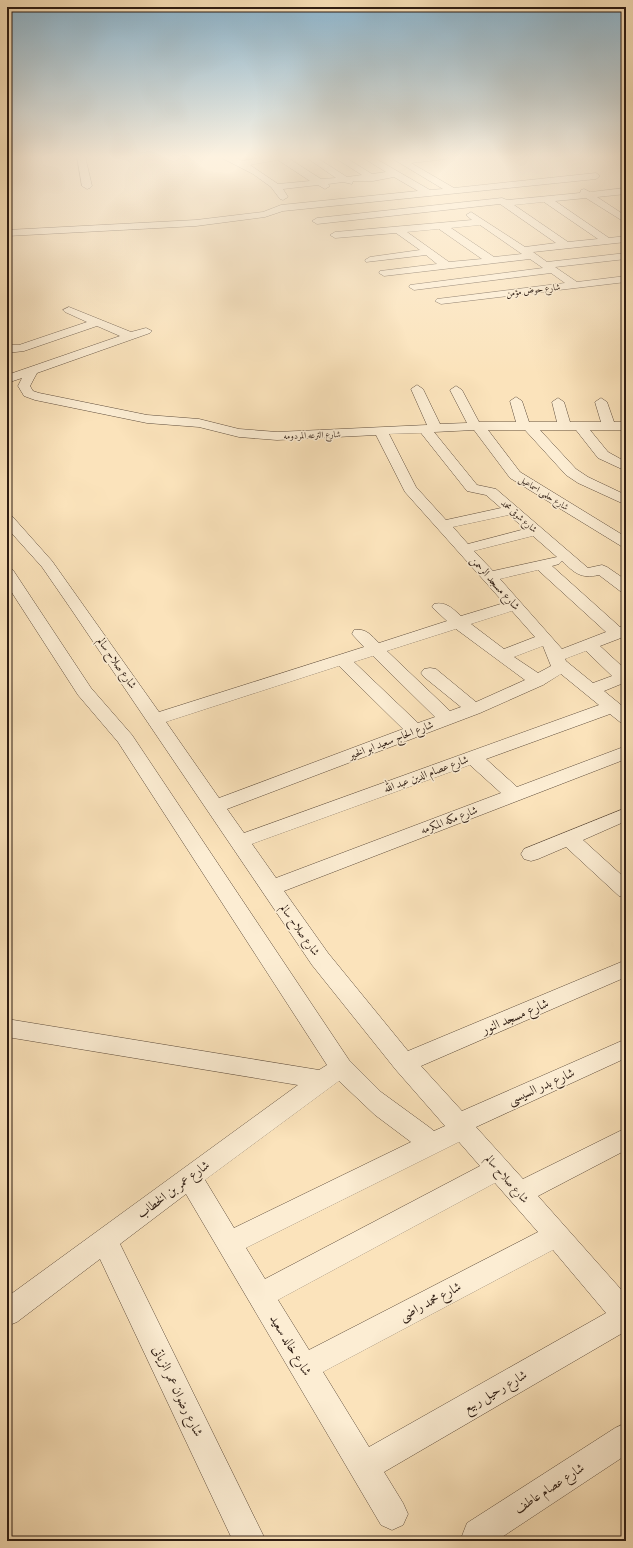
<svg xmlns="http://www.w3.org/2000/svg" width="633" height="1548" viewBox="0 0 633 1548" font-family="Alegreya,Amiri,serif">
<rect width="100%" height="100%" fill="#fbe3bb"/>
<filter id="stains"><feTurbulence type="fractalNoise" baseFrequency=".005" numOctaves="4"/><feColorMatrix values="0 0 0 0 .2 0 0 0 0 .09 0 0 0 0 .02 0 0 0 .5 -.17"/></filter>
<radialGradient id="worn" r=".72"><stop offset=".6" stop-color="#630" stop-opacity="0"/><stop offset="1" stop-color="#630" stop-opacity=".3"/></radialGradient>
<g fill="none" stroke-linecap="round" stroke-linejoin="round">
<g stroke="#604e3d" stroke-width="1">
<g id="minor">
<path d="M 77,156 L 85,156 L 92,186 L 90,188 L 87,189 L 82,186 Z"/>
<path d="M 218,156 L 232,156 L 242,161 L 269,156 L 291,156 L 288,158 L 321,179 L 336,178 L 304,156 L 314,156 L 347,177 L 362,175 L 332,156 L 343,156 L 372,174 L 386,172 L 360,156 L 371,156 L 430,190 L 443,189 L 388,156 L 399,156 L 404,159 L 424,156 L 449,156 L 445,159 L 411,163 L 454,188 L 596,173 L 600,176 L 596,179 L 283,211 L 265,217 L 196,226 L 7,236 L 7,230 L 196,220 L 263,212 L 281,205 L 418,191 L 394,177 L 373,181 L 353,181 L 352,184 L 343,182 L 328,184 L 330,186 L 325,189 L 318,185 L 283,189 L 288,197 L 283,200 L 280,199 L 271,187 L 253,174 ZM 278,160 L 310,181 L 278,184 L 250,165 Z"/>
<path d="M 626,188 L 626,194 L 597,197 L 626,216 L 626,223 L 586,198 L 555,201 L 609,238 L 626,236 L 626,242 L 533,252 L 547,262 L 626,253 L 626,259 L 555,267 L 577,282 L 626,276 L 626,282 L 441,304 L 435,301 L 437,299 L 565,283 L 551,273 L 414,290 L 409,287 L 410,285 L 543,268 L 530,259 L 384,276 L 379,273 L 380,271 L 437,264 L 426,255 L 366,262 L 365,260 L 370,257 L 420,250 L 396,233 L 335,238 L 330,235 L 335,232 L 472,220 L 466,215 L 471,212 L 525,247 L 556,243 L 500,204 L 317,224 L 312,221 L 317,218 L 502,198 L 507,200 L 580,193 L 581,190 L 584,189 L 590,192 ZM 544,202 L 598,239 L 568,242 L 514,205 ZM 480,225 L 519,252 L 522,254 L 494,257 L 451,228 ZM 439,229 L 482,259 L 449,262 L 407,232 Z"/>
<path d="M 69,307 L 131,332 L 146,328 L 152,331 L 150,333 L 37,373 L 30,386 L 33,391 L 39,393 L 147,415 L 199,419 L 239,429 L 277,432 L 427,425 L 411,389 L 417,385 L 423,389 L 440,424 L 467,423 L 450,390 L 456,386 L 462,390 L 479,422 L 516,422 L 510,401 L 516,397 L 522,401 L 529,422 L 557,422 L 552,402 L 558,398 L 564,402 L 570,422 L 601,422 L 595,402 L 601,398 L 607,402 L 614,422 L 626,422 L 626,430 L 590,430 L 608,452 L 626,462 L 626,471 L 598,458 L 576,430 L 540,430 L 576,469 L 588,477 L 626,495 L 626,505 L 578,483 L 566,475 L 525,430 L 488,430 L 520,472 L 626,537 L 626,548 L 621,546 L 510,478 L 474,430 L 434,432 L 477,485 L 496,489 L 588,568 L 602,565 L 607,567 L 626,580 L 626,593 L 620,591 L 599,575 C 580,579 575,573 562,561 L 559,564 L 552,566 L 620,627 L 626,625 L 626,636 L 600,646 L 626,670 L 626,682 L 604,691 L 626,709 L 626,723 L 620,722 L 610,714 L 486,759 L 517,787 L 626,746 L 626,759 L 284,891 L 328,953 L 408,1051 L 626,960 L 626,977 L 421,1066 L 462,1111 L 626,1039 L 626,1058 L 476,1127 L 523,1179 L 626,1128 L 626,1150 L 538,1196 L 626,1295 L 626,1331 L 384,1472 L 403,1503 L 408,1514 L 403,1525 L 392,1530 L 381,1525 L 186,1194 L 120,1244 L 266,1541 L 233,1541 L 100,1259 L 17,1322 L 7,1326 L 7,1297 L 298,1085 L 7,1037 L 7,1019 L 319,1070 L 327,1065 L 118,742 L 78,695 L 7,585 L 7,568 L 13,570 L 91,688 L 132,735 L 349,1060 L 381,1092 L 429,1127 L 434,1131 L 445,1126 L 396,1070 L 312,965 L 71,609 L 42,567 L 7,528 L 7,515 L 12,516 L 52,561 L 159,712 L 364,647 L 352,634 L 354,630 C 366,628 371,635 379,643 L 447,621 L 432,607 L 434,604 C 446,601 453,609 461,616 L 504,603 L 405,492 L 376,435 L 277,440 L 239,437 L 199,427 L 147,423 L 35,400 L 24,396 L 18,386 L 22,378 L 7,383 L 7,375 L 120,336 L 97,326 L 24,351 L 7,353 L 7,345 L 19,345 L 87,322 L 65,312 L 63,310 ZM 421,433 L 467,491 L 486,495 L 501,508 L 446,520 L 416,487 L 389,434 ZM 509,515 L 525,529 L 468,544 L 453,527 ZM 533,536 L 557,557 L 493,571 L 474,551 ZM 538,570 L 606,632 L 562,649 L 500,579 ZM 512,611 L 535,637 L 504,649 L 471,624 ZM 456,629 L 525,680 L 476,702 L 436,669 L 430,668 L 424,669 L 421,673 L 424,677 L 461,707 L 450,711 L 387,651 ZM 543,646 L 551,666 L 538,673 L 514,657 ZM 586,651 L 612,676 L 593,683 L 566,661 L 565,659 ZM 373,656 L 435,717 L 418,723 L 354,662 ZM 339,666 L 403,729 L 219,798 L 166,722 ZM 561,674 L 599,705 L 244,833 L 227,809 L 480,713 L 543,685 ZM 470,765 L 501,793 L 276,878 L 252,844 ZM 339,1081 L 375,1115 L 411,1142 L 234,1228 L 205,1180 ZM 459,1142 L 480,1166 L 265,1279 L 246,1248 ZM 495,1183 L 538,1232 L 309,1350 L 278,1300 ZM 553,1250 L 606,1313 L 369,1447 L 323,1372 Z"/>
<path d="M 626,808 L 626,821 L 583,840 L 626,879 L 626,898 L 619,896 L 566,847 L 538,859 L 531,861 L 524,859 L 521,854 L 524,849 Z"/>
<path d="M 626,1423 L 626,1455 L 496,1541 L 460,1541 L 467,1523 L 615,1428 Z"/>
</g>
</g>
<use href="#minor" fill="#fcedd3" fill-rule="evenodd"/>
</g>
<linearGradient id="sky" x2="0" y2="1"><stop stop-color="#8bb8d4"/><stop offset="0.42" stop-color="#fdf2e0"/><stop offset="1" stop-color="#fdf2e0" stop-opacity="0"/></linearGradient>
<rect width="633" height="373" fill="url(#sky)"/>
<g text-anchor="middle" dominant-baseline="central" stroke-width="3" stroke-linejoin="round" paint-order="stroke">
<g font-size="9" fill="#2d1c13" stroke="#fcedd3">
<text transform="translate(533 290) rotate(-7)">شارع حوض مؤمن</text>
<text transform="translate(312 435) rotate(-2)">شارع الترعه المردومه</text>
<text transform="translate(544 493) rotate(32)">شارع حلمى اسماعيل</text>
<text transform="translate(519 516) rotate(41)">شارع شوقى محمد</text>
</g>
<g font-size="11" fill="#2d1c13" stroke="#fcedd3">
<text transform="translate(495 583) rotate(48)">شارع مسجد الرحمن</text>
<text transform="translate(117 663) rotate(55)">شارع صلاح سالم</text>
<text transform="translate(391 740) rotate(-21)">شارع الحاج سعيد ابو الخير</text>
<text transform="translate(426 774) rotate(-20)">شارع عصام الدين عبد الله</text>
<text transform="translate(449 820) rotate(-21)">شارع مكه المكرمه</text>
<text transform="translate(300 930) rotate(55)">شارع صلاح سالم</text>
<text transform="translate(507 1179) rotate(49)">شارع صلاح سالم</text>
</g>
<g font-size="13" fill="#2d1c13" stroke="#fcedd3">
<text transform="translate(515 1016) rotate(-23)">شارع مسجد النور</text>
<text transform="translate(541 1086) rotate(-24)">شارع بدر السيسى</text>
<text transform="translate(173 1189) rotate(-37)">شارع عمر بن الخطاب</text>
<text transform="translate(430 1301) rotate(-28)">شارع محمد راضى</text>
<text transform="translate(291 1345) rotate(59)">شارع خالد سعيد</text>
<text transform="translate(178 1391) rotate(64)">شارع رضوان عمر الزياتى</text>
<text transform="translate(495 1391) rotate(-30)">شارع رحيل ربيع</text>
<text transform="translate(549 1488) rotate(-33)">شارع عصام عاطف</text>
</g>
</g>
<rect width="633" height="1548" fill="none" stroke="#fbe3bb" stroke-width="24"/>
<rect x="8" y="8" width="617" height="1532" fill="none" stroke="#2d1c13" stroke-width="2"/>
<rect x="12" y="12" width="609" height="1524" fill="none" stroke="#2d1c13"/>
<rect width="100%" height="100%" filter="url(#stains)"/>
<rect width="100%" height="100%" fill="url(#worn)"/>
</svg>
